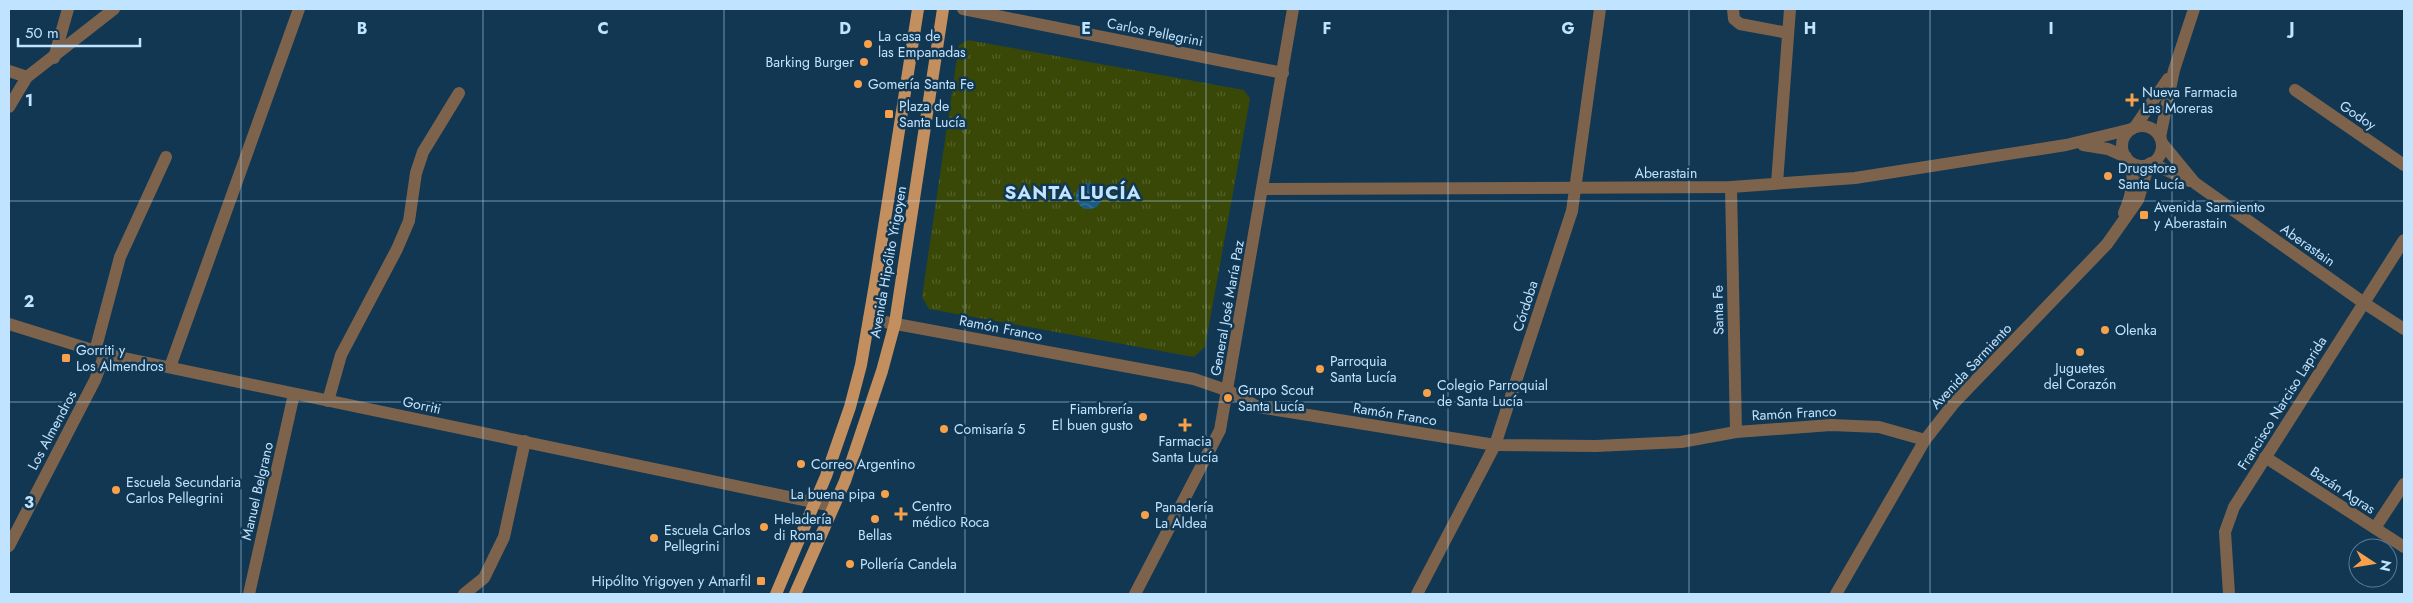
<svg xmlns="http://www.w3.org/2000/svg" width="2413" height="603" viewBox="0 0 2413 603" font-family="Jost,sans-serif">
<defs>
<pattern id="grass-tufts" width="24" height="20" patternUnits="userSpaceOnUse" patternTransform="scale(1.25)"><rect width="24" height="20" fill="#394806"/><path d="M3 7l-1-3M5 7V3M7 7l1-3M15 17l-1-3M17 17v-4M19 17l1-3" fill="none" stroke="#54622b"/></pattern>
<pattern id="water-waves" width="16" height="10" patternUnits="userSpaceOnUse" patternTransform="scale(1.25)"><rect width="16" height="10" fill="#1a5c88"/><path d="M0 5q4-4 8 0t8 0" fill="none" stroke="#3a739a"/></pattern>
</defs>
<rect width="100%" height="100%" fill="#113752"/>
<path fill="url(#grass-tufts)" d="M 968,40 L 1244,90 L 1250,99 L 1205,347 L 1194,357 L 929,309 L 922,297 L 959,45 Z"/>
<circle fill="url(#water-waves)" cx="1089" cy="196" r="13"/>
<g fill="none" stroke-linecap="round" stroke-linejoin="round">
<g stroke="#7d634c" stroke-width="12">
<path d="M 963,9 L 1283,73"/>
<path d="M 1733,9 L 1734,19 L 1740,24 L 1788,33"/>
<path d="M 54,58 L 68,9"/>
<path d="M 9,71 L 27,77"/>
<path d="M 2295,90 L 2404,165"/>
<path d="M 9,107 L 27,77 L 114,9"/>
<circle cx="2142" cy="146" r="20"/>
<path d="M 2135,127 L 2168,79"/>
<path d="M 2160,137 L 2174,70 L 2194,9"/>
<path d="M 2162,143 L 2195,183 L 2364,303 L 2404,329"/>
<path d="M 2083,145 L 2108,149 L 2126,157"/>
<path d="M 2151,163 L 2190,181"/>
<path d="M 1777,183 L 1790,9"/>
<path d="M 1731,187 L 1736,432"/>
<path d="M 1263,189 L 1731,187 L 1855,178 L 2066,145 L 2132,129"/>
<path d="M 2124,213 C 2131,197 2136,179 2130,162"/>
<path d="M 869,319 L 1194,379 L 1229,391 L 1258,407 L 1495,445 L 1596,446 L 1681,442 L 1736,432 L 1831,425 L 1879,427 L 1925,440"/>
<path d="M 9,324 L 105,354 L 832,506"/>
<path d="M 95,351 L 120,257 L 166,157"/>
<path d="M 170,367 L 299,9"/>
<path d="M 328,401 L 341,355 L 397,249 L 409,221 L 416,173 L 423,152 L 459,93"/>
<path d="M 2265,457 L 2404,547"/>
<path d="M 2375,528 L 2404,484"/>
<path d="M 9,546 L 95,380 L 105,354"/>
<path d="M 249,594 L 294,394"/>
<path d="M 464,594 L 484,578 L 504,537 L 525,441"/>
<path d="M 1135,594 L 1220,430 L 1293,9"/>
<path d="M 1417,594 L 1495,445 L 1572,211 L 1600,9"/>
<path d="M 1836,594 L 1925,440 L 1954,403 L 2107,244 L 2138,200 L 2149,164"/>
<path d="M 2229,594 L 2225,532 L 2234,507 L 2404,240"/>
</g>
<g stroke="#c48f5f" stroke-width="12">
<path d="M 776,594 L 826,476 L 850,407 L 861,365 L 875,284 L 918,9"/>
<path d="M 795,594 L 845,481 L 882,371 L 895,323 L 943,9"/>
</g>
</g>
<path fill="none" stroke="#c0e3ff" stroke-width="1" stroke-opacity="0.55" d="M 241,9 L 241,594M 483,9 L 483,594M 724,9 L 724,594M 965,9 L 965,594M 1206,9 L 1206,594M 1448,9 L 1448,594M 1689,9 L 1689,594M 1930,9 L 1930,594M 2172,9 L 2172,594M 9,201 L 2404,201M 9,402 L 2404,402"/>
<g fill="#f8a14a" stroke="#113752" stroke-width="2">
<circle cx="868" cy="44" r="5"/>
<circle cx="864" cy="62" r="5"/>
<circle cx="858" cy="84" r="5"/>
<path d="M2129.5 92.5h5v5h5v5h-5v5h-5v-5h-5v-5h5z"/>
<rect x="884" y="109" width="10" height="10" rx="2.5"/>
<circle cx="2108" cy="176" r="5"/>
<rect x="2139" y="210" width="10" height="10" rx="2.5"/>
<circle cx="2105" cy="330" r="5"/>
<circle cx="2080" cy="352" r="5"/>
<rect x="61" y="353" width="10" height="10" rx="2.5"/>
<circle cx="1320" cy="369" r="5"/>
<circle cx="1427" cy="393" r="5"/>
<circle cx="1228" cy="398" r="5"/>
<circle cx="1143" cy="417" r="5"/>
<path d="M1182.5 417.5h5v5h5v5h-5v5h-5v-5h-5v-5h5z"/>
<circle cx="944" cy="429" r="5"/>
<circle cx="801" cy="464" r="5"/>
<circle cx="116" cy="490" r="5"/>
<circle cx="885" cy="494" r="5"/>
<path d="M898.5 506.5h5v5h5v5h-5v5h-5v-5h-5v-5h5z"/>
<circle cx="1145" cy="515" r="5"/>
<circle cx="875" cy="519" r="5"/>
<circle cx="764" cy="527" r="5"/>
<circle cx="654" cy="538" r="5"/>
<circle cx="850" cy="564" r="5"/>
<rect x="756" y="576" width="10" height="10" rx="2.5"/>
</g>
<g text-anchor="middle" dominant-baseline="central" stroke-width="5" stroke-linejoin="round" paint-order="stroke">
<g font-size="14" fill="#c0e3ff" stroke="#113752">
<text transform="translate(1155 32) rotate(11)">Carlos Pellegrini</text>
<text transform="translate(2358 115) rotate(34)">Godoy</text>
<text x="1666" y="173">Aberastain</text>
<text transform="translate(2308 245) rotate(35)">Aberastain</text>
<text transform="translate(888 262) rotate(-80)">Avenida Hipólito Yrigoyen</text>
<text transform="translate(1525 306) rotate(-72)">Córdoba</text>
<text transform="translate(1227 308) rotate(-80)">General José María Paz</text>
<text transform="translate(1718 310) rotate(-91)">Santa Fe</text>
<text transform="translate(1001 328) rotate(11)">Ramón Franco</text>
<text transform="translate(1971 366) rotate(-47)">Avenida Sarmiento</text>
<text transform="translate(2282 403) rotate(-58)">Francisco Narciso Laprida</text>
<text transform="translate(422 405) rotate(12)">Gorriti</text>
<text transform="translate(1794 413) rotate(-3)">Ramón Franco</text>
<text transform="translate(1395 414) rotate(9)">Ramón Franco</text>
<text transform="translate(52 430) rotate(-62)">Los Almendros</text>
<text transform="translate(2343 490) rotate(33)">Bazán Agras</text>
<text transform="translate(257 491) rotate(-77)">Manuel Belgrano</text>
</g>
<g font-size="14" fill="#c0e3ff" stroke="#113752" text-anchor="start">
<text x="878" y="36">La casa de<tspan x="878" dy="16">las Empanadas</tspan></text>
<text x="854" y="62" text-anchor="end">Barking Burger</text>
<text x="868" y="84">Gomería Santa Fe</text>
<text x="2142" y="92">Nueva Farmacia<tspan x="2142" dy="16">Las Moreras</tspan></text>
<text x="899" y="106">Plaza de<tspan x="899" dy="16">Santa Lucía</tspan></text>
<text x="2118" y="168">Drugstore<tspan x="2118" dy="16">Santa Lucía</tspan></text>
<text x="2154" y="207">Avenida Sarmiento<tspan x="2154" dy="16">y Aberastain</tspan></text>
<text x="2115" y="330">Olenka</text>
<text x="76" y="350">Gorriti y<tspan x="76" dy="16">Los Almendros</tspan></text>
<text x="1330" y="361">Parroquia<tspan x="1330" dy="16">Santa Lucía</tspan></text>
<text x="2080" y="368" text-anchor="middle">Juguetes<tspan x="2080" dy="16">del Corazón</tspan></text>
<text x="1437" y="385">Colegio Parroquial<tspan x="1437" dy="16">de Santa Lucía</tspan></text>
<text x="1238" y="390">Grupo Scout<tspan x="1238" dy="16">Santa Lucía</tspan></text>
<text x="1133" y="409" text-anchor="end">Fiambrería<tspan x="1133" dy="16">El buen gusto</tspan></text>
<text x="954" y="429">Comisaría 5</text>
<text x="1185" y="441" text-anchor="middle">Farmacia<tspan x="1185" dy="16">Santa Lucía</tspan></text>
<text x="811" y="464">Correo Argentino</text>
<text x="126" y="482">Escuela Secundaria<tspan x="126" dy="16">Carlos Pellegrini</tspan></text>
<text x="875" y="494" text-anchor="end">La buena pipa</text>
<text x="912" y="506">Centro<tspan x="912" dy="16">médico Roca</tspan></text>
<text x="1155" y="507">Panadería<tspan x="1155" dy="16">La Aldea</tspan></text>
<text x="774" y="519">Heladería<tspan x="774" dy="16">di Roma</tspan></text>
<text x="664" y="530">Escuela Carlos<tspan x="664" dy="16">Pellegrini</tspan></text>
<text x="875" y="535" text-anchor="middle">Bellas</text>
<text x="860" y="564">Pollería Candela</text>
<text x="751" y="581" text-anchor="end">Hipólito Yrigoyen y Amarfil</text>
</g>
<g font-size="19" font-weight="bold" letter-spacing="1" fill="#c0e3ff" stroke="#113752">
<text x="1073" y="192">SANTA LUCÍA</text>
</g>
</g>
<g font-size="16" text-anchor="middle" font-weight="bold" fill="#c0e3ff" stroke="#113752" stroke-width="5" stroke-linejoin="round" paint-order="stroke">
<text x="362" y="34">B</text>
<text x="603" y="34">C</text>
<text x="845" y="34">D</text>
<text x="1086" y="34">E</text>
<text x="1327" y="34">F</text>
<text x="1568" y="34">G</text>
<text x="1810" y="34">H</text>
<text x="2051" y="34">I</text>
<text x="2292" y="34">J</text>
<text x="29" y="106">1</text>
<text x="29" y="307">2</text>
<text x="29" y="508">3</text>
</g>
<rect width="2413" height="603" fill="none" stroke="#c0e3ff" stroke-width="20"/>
<g transform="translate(2373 563) rotate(102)"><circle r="24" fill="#113752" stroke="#577c97"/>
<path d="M0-4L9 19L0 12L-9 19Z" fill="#f8a14a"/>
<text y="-8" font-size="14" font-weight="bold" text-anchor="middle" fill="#c0e3ff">N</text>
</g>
<path d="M18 38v8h122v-8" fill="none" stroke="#c0e3ff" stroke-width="2.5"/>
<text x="25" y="38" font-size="15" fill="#c0e3ff" stroke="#113752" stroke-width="4" paint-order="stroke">50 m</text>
</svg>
